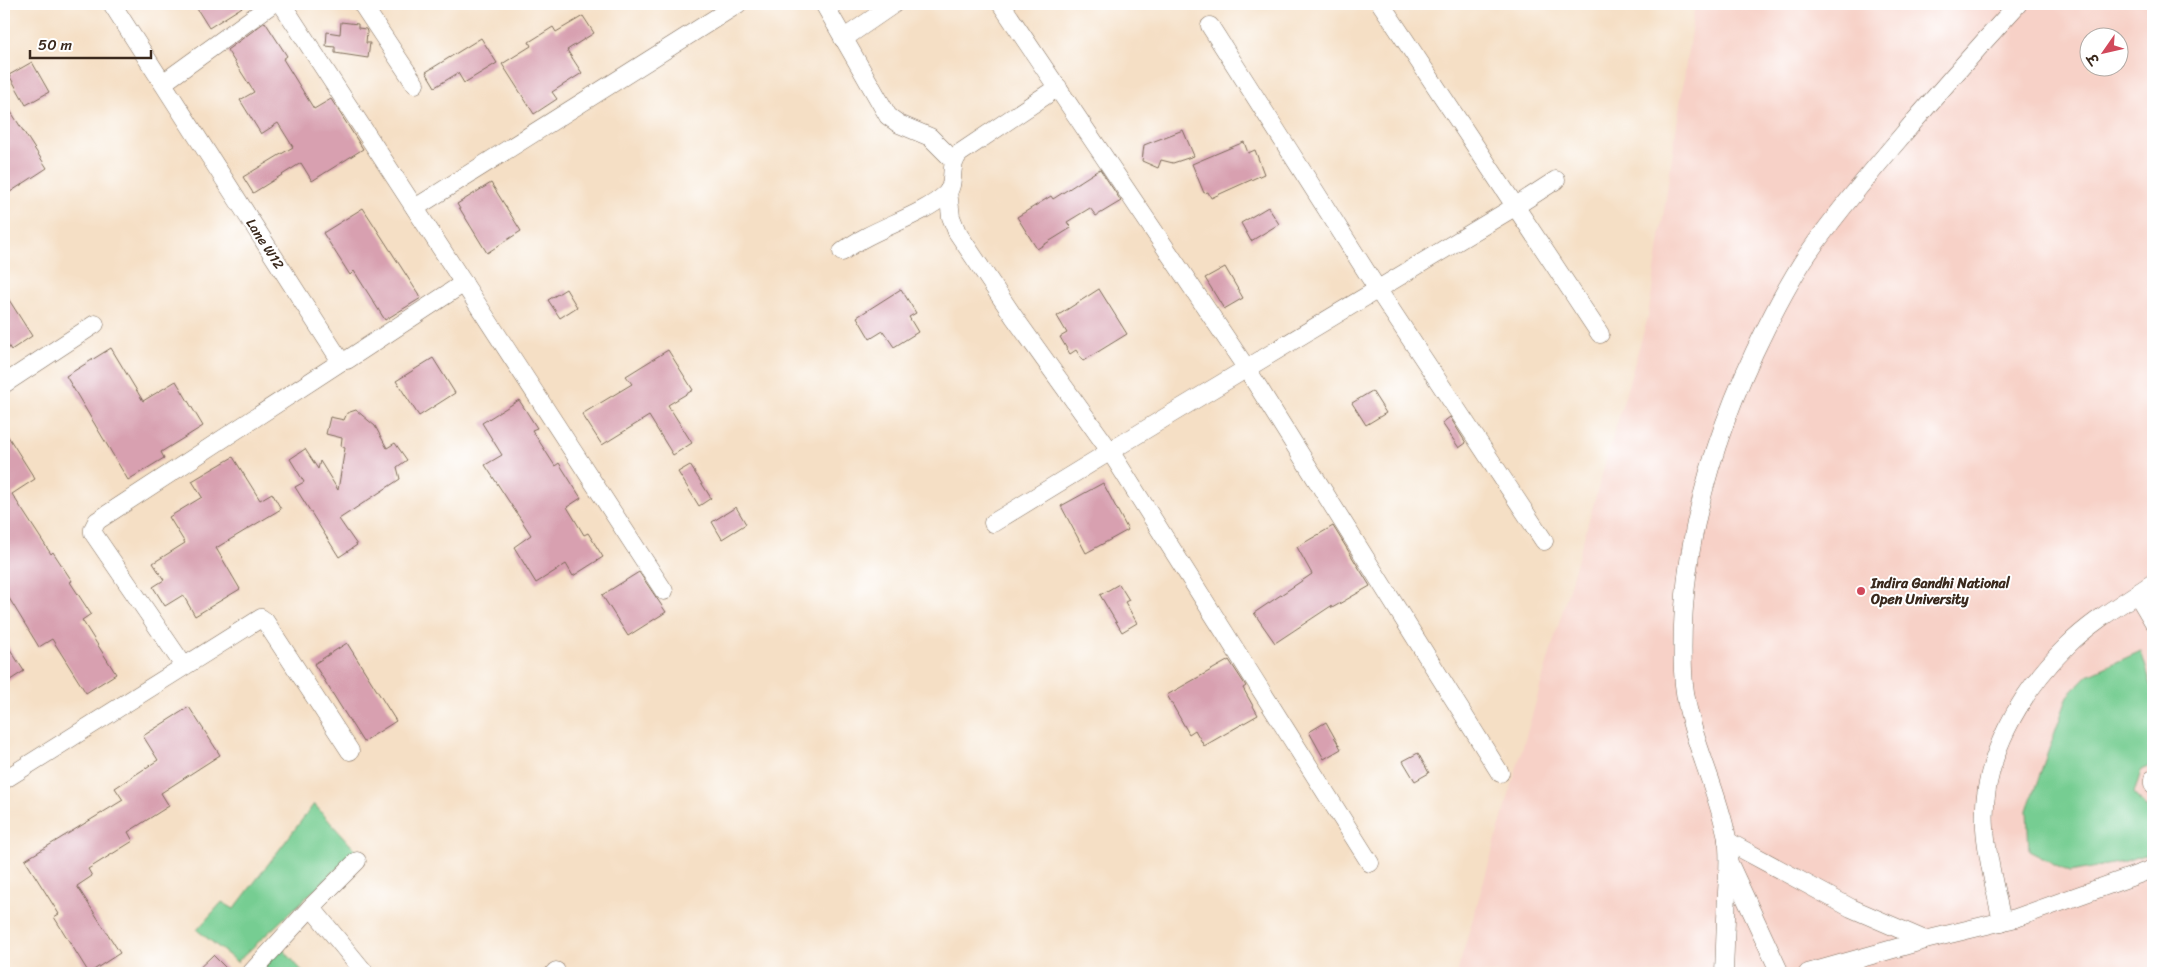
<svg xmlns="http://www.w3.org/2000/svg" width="2157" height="977" viewBox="0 0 2157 977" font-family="Sriracha,'Playpen Sans Deva',sans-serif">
<rect width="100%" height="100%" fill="#fff"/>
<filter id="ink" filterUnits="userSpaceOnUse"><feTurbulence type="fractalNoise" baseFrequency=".02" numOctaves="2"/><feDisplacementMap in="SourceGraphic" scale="10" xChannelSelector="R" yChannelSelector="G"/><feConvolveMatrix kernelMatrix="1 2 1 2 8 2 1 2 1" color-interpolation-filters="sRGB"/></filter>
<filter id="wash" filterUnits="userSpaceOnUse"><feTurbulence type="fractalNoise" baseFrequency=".0096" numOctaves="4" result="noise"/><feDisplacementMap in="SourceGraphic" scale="20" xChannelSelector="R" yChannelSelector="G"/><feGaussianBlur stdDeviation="1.12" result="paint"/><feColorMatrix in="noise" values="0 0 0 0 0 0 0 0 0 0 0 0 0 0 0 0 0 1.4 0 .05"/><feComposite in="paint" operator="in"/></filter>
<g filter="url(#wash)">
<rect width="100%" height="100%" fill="#f5dfc5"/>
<path fill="#f7d1c7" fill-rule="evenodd" d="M 1695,4 L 2153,4 L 2153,973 L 1457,973 L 1648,317 ZM 2090,38 L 2120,38 L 2120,68 L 2090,68 Z"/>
<g fill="#76cd92" stroke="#587c58">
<path d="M 2141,651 L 2153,691 L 2153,754 L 2152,764 L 2141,771 L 2134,794 L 2153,815 L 2153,852 L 2122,862 L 2070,872 L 2029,851 L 2027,810 L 2068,696 L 2088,675 Z"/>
<path d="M 314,804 L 356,851 L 237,962 L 197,930 L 222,902 L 234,909 Z"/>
<path d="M 280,946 L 304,973 L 255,973 Z"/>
</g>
<g id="blocks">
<g fill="#d8a0b0">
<path d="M 194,4 L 247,4 L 209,28 Z"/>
<path d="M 583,16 L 594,33 L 567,50 L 582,73 L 552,92 L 557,99 L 534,114 L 502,64 L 531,46 L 529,42 L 553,27 L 556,32 Z"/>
<path d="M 265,22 L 287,56 L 283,59 L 314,109 L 331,99 L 363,149 L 312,181 L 301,163 L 253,193 L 243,177 L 293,147 L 278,123 L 261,134 L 240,100 L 254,92 L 227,50 Z"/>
<path d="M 341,22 L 358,24 L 358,28 L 366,29 L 367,32 L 366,43 L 370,43 L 368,58 L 335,53 L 335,47 L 326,46 L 327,32 L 340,34 Z"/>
<path d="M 481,38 L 497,63 L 464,83 L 458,73 L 435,87 L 426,72 Z"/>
<path d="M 32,62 L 49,92 L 26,105 L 9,75 Z"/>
<path d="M 4,101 L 47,168 L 4,196 Z"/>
<path d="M 1183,130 L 1194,156 L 1173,163 L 1161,160 L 1158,168 L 1142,161 L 1144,145 Z"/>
<path d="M 1244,142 L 1248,153 L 1255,150 L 1264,174 L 1211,198 L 1208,192 L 1204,193 L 1192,164 Z"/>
<path d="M 1100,169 L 1121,201 L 1096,216 L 1090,208 L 1067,222 L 1071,228 L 1037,249 L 1017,217 L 1051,196 L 1053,199 Z"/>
<path d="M 491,183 L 521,231 L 487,253 L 457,204 Z"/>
<path d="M 1268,207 L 1279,224 L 1251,241 L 1241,223 Z"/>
<path d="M 363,208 L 421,298 L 385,320 L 354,271 L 350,275 L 323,233 Z"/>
<path d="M 1225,267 L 1243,298 L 1224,309 L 1205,278 Z"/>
<path d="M 566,289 L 577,307 L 560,318 L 548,300 Z"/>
<path d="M 901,289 L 916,313 L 909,317 L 918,332 L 894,347 L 883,331 L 870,339 L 857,317 Z"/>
<path d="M 1099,289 L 1127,334 L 1083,361 L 1076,350 L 1070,354 L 1060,337 L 1067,333 L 1057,316 Z"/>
<path d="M 4,292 L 32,336 L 11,350 L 4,339 Z"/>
<path d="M 111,348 L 143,401 L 176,381 L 203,426 L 161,452 L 164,458 L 128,480 L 66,376 Z"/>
<path d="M 668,350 L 693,390 L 668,405 L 692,443 L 673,455 L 649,416 L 602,445 L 582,414 L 632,384 L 626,376 Z"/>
<path d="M 433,358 L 455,393 L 419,416 L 396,381 Z"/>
<path d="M 1372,391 L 1386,413 L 1366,425 L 1352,403 Z"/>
<path d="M 519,400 L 537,428 L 532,430 L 555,466 L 559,463 L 581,498 L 567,507 L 584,535 L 588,533 L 603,557 L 573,576 L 566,564 L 536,583 L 514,547 L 531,535 L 485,465 L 502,455 L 482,423 Z"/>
<path d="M 356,410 L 375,426 L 387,448 L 395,443 L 407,460 L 397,467 L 400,479 L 339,519 L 357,545 L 339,557 L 295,487 L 304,482 L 290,459 L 305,449 L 318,469 L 320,461 L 338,490 L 345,448 L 341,446 L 342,438 L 326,434 L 330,417 L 344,420 L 347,413 Z"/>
<path d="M 1450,417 L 1466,443 L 1459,448 L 1442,423 Z"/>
<path d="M 4,430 L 35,479 L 12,494 L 51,554 L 53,552 L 72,581 L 70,582 L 91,614 L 82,620 L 116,674 L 86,693 L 52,639 L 39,647 L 4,590 Z"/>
<path d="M 233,457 L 260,500 L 272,493 L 281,509 L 216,548 L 240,589 L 195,616 L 183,595 L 165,606 L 153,587 L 164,580 L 153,563 L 185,543 L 169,517 L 202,497 L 192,481 Z"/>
<path d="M 690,465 L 711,498 L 699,506 L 678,472 Z"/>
<path d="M 1103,483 L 1128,530 L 1086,553 L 1061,506 Z"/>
<path d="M 736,507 L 746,524 L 722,539 L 712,522 Z"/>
<path d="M 1333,526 L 1370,586 L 1332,608 L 1331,606 L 1275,643 L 1254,613 L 1312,574 L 1297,547 Z"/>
<path d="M 639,572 L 666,612 L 628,636 L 602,595 Z"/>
<path d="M 1119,584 L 1129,600 L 1125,602 L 1137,623 L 1122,632 L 1100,595 Z"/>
<path d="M 4,640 L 24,671 L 4,684 Z"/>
<path d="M 347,643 L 396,721 L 363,742 L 314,664 Z"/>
<path d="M 1229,660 L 1246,686 L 1243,688 L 1258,715 L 1204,746 L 1195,730 L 1189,734 L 1167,695 Z"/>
<path d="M 189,707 L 220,755 L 161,793 L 169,806 L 128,832 L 133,841 L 88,869 L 92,876 L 77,886 L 120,953 L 89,973 L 54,917 L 59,914 L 25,860 L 123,800 L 115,788 L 158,760 L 143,736 Z"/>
<path d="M 1326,722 L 1341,749 L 1324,759 L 1309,732 Z"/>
<path d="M 1418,753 L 1429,773 L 1415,781 L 1403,761 Z"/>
<path d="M 213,955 L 231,973 L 194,973 Z"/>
</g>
</g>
</g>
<g filter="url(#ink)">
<use href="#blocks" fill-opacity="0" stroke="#7c6958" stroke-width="1"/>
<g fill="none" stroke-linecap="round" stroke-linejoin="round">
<g stroke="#7c6958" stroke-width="19">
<g id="minor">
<path d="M 112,4 L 340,360 L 347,360 L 464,283"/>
<path d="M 282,4 L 664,591"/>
<path d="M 362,4 L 415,84"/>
<path d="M 824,4 L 888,116 L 899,124 L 930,137 L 954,161"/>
<path d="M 1001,4 L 1247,369 L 1500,773"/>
<path d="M 1381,4 L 1600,334"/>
<path d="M 1210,26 L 1378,290 L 1544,541"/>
<path d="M 843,39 L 894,4"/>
<path d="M 163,83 L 272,4"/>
<path d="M 948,191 L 951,217 L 957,232 L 1014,317 L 1110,451 L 1370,863"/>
<path d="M 415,208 L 738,4"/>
<path d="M 842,252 C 873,228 919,218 946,194 C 957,184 947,166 960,153 L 1058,87"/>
<path d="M 4,384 L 95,324"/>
<path d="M 993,523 L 1171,414 L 1516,206 L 1556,180"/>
<path d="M 2137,594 L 2153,621"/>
<path d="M 184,666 L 93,533 L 93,529 L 97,521 L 342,361"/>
<path d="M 2153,779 L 2153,784"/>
<path d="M 4,780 L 261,618 L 265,621 L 350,751"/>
<path d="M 1727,841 L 1851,908 L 1925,940"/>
<path d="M 1730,865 L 1780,973"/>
<path d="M 311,907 L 365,973"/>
<path d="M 2002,922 C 1996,891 1987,860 1985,828 C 1980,761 2020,692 2067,646 C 2092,621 2125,602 2153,583"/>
<path d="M 251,973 L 311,907 L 357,861"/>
<path d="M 554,973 L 556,971"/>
<path d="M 1724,973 C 1725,946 1726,919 1727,892 C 1728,874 1730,856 1727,838 C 1716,781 1685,730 1683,671 C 1678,551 1713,434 1766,328 C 1780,300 1794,273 1812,248 C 1836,214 1863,182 1889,151 C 1931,101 1974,52 2018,4"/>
<path d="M 1808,973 L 1925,940 L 2016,918 L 2153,869"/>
</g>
</g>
<use href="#minor" stroke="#fff" stroke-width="18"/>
</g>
</g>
<circle fill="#d1495b" stroke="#fff" stroke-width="2" cx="1861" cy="591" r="5"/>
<g text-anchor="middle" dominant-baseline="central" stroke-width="4" stroke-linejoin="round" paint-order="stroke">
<g font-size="14" fill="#3b2a1e" stroke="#fff">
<text transform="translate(265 244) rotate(57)">Lane W12</text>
</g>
<g font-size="14" font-weight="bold" fill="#3b2a1e" stroke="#fff" text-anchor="start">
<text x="1871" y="583">Indira Gandhi National<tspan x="1871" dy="16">Open University</tspan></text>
</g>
</g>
<rect width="2157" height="977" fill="none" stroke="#fff" stroke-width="20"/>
<g transform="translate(2104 52) rotate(236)"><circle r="24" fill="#ffffff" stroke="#b1aaa5"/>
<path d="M0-4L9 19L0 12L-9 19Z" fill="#d1495b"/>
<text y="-8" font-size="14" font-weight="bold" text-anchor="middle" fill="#3b2a1e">उ</text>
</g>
<path d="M30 50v8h121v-8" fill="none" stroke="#3b2a1e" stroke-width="2.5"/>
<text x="38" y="50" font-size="15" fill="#3b2a1e" stroke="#ffffff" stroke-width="4" paint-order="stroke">50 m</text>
</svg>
